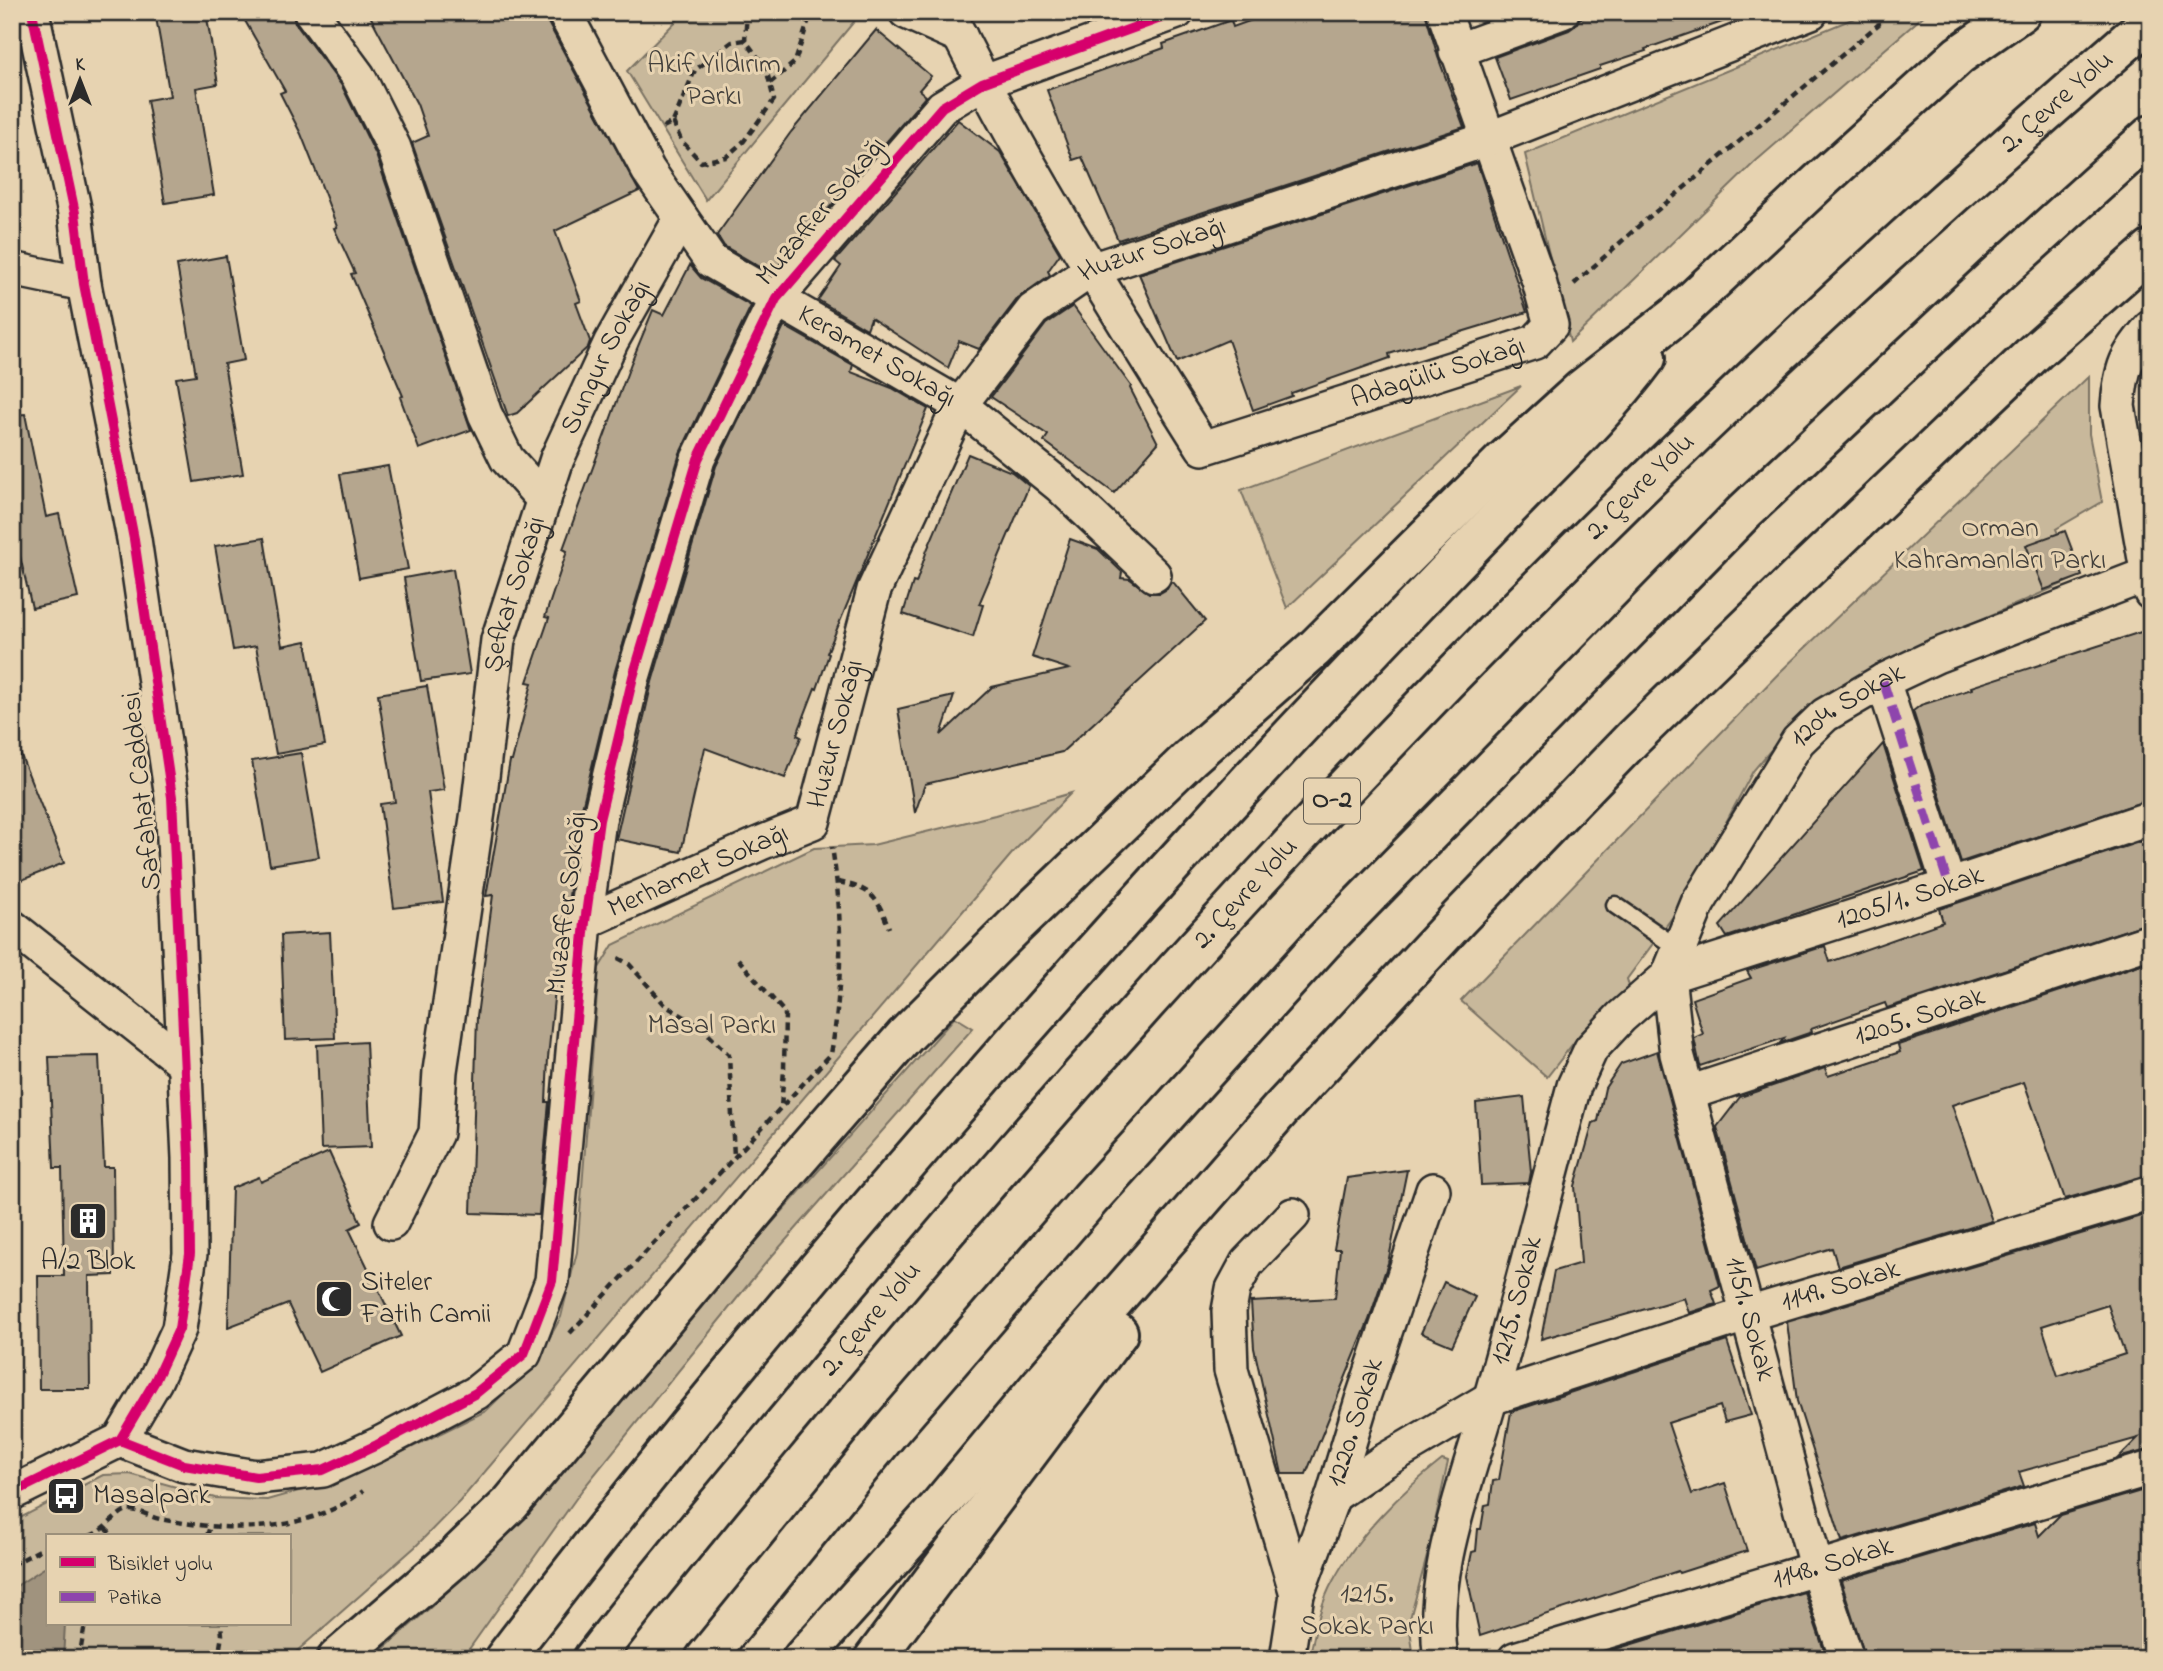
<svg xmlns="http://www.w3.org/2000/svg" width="2163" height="1671" viewBox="0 0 2163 1671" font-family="'Indie Flower',sans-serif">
<rect width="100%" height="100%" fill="#e7d3b1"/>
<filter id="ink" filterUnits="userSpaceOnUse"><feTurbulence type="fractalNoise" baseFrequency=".0143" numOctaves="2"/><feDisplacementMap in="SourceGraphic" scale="14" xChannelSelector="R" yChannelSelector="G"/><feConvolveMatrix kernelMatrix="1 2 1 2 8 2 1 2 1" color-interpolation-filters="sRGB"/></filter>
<g filter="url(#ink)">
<g fill="#c8b89b" stroke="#7a7263" stroke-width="2" fill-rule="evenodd">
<path d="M 685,12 L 862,12 L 706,200 L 627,71 Z"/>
<path d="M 1869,12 L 1928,12 L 1756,161 L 1570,342 L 1525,154 Z"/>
<path d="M 2089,376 L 2089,434 L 2102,502 L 2056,529 L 2076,578 L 1874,666 L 1801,714 L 1753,771 L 1685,900 L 1627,979 L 1630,990 L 1582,1032 L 1547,1077 L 1461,1001 L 1779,673 Z"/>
<path d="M 1521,386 L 1287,608 L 1241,490 Z"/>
<path d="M 1071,793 L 1015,850 L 460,1501 L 415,1547 L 288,1659 L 12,1659 L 12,1522 L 103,1475 L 130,1474 L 215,1498 L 267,1500 L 330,1482 L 386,1460 L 486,1411 L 537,1361 L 561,1317 L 577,1252 L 599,968 L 613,945 L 814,848 L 873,845 L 995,815 ZM 47,1536 L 289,1536 L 289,1624 L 47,1624 Z"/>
<path d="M 955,1017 L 973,1028 L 764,1265 L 582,1490 L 462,1659 L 372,1659 L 432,1606 L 563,1472 L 749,1249 Z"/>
<path d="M 1442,1460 L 1448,1462 L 1429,1549 L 1409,1622 L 1414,1659 L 1309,1659 C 1315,1633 1320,1604 1333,1581 C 1357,1536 1402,1491 1442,1460 Z"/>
</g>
<path fill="#a0937e" stroke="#71695d" stroke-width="2" d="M 47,1566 L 47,1624 L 65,1624 L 63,1659 L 12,1659 L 12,1589 Z"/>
<g fill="#b5a68e" stroke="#2b2b2b" stroke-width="2" fill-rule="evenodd">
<path d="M 155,12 L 206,12 L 218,84 L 196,88 L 214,195 L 165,203 L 147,100 L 170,96 Z"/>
<path d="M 240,12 L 292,12 L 295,23 L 342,86 L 376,155 L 471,430 L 419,449 L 400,397 L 403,396 L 351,274 L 355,273 L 334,228 L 337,227 L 319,179 L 301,134 L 280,93 L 285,91 Z"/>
<path d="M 368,12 L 545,12 L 547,21 L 639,191 L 555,231 L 581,301 L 576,303 L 590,341 L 588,347 L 517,413 L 508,416 L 412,143 L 428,136 L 417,104 Z"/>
<path d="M 1274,12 L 1425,12 L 1438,57 L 1464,127 L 1118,240 L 1082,157 L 1073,160 L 1047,90 L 1164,48 L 1163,44 L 1231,20 L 1233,27 Z"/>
<path d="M 1599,12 L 1738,12 L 1739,16 L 1645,49 L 1646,51 L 1600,66 L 1600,69 L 1511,100 L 1495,57 L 1569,30 L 1576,25 L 1579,19 Z"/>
<path d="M 876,30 L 931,76 L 919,90 L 926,96 L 805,236 L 803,235 L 772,274 L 724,246 L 717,235 L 791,132 Z"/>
<path d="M 958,120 L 1000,152 L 1060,254 L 1048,271 L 1050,275 L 1018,298 L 979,349 L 959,341 L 948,368 L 871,318 L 867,329 L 818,300 L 841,266 L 835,261 Z"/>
<path d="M 1477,163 L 1527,312 L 1389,354 L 1390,358 L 1291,393 L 1292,396 L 1253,410 L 1228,340 L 1177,362 L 1139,274 Z"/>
<path d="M 226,256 L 244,360 L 224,364 L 243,474 L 194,482 L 176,378 L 196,375 L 177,265 Z"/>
<path d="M 690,265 L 701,278 L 751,306 L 680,453 L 615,671 L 580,816 L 559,969 L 557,969 L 548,1058 L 546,1102 L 549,1102 L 539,1215 L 471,1213 L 477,1016 L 493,895 L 486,896 L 510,761 L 512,761 L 532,683 L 527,682 L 549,618 L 545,617 L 567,551 L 563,549 L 631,363 L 653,310 L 664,315 Z"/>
<path d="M 1073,306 L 1131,386 L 1130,388 L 1158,443 L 1114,493 L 1044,441 L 1048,435 L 991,397 L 1046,324 Z"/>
<path d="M 784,326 L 853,365 L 851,372 L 892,388 L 928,409 L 827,653 L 829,654 L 817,689 L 815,688 L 797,735 L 801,737 L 785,778 L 705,748 L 681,852 L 616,839 L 652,682 L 716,466 Z"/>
<path d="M 25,414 L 46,517 L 59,514 L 78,598 L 32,608 L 12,522 L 12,415 Z"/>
<path d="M 968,454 L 1012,472 L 1029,486 L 979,604 L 983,605 L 973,637 L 903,614 L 913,582 L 916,583 L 927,550 Z"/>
<path d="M 388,466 L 408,569 L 359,578 L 340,474 Z"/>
<path d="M 2065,531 L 2082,576 L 2044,590 L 2026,545 Z"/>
<path d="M 264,538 L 282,646 L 306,641 L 325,745 L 276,754 L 256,646 L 233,650 L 215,546 Z"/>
<path d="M 1070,539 L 1098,549 L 1122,572 L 1121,578 L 1130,579 L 1149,593 L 1160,593 L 1167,589 L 1171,582 L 1174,583 L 1205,621 L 1062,752 L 925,784 L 915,813 L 898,709 L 954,696 L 941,735 L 992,687 L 1069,669 L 1032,657 Z"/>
<path d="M 453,569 L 470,674 L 421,681 L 404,578 Z"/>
<path d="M 2147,630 L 2151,645 L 2151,799 L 1961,862 L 1913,711 L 1921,705 L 1972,689 L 1971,687 Z"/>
<path d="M 427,686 L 444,790 L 428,792 L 443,902 L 394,908 L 380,804 L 395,802 L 378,694 Z"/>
<path d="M 14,738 L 64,863 L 12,884 L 12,739 Z"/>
<path d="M 1883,744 L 1924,871 L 1727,937 L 1720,926 Z"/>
<path d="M 301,753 L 319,857 L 270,865 L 252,761 Z"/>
<path d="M 2151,838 L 2151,922 L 1887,1008 L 1885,1003 L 1811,1029 L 1812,1032 L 1780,1043 L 1784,1038 L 1700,1066 L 1694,1038 L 1703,1034 L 1692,999 L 1751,978 L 1747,971 L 1825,946 L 1830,962 L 1943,922 L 1939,909 Z"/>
<path d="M 330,932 L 335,1038 L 285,1040 L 281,935 Z"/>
<path d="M 2151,961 L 2151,1174 L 2065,1199 L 2024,1082 L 1952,1105 L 1992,1221 L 1838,1267 L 1832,1248 L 1756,1271 L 1717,1127 L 1740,1097 L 1825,1068 L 1828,1076 L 1900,1052 L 1898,1045 Z"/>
<path d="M 366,1042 L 371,1147 L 321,1149 L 317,1045 Z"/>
<path d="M 1657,1051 L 1720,1286 L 1711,1290 L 1716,1304 L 1689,1313 L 1684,1298 L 1541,1339 L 1554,1271 L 1581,1263 L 1575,1186 L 1593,1123 L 1598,1121 L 1605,1088 L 1621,1064 Z"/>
<path d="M 99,1056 L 104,1167 L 113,1167 L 114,1275 L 89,1276 L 90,1389 L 39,1389 L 38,1276 L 64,1276 L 62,1168 L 54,1168 L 49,1057 Z"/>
<path d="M 1524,1097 L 1531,1172 L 1529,1183 L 1481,1185 L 1476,1103 Z"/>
<path d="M 329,1152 L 361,1223 L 349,1229 L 401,1336 L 320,1372 L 288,1304 L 228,1327 L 232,1188 L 259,1177 L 261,1182 Z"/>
<path d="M 1407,1170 L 1388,1263 L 1369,1320 L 1306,1474 L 1282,1474 L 1254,1348 L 1251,1302 L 1335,1298 L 1340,1249 L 1334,1249 L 1347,1178 Z"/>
<path d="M 2151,1213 L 2151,1449 L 2118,1458 L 2138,1438 L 2019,1472 L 2024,1486 L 1842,1541 L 1797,1401 L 1787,1322 ZM 2108,1305 L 2125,1354 L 2058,1376 L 2042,1326 Z"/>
<path d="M 1444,1282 L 1475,1297 L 1452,1346 L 1421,1333 Z"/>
<path d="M 1727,1341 L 1751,1415 L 1725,1422 L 1720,1406 L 1668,1423 L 1692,1494 L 1725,1483 L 1747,1551 L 1679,1573 L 1678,1571 L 1480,1636 L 1467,1576 L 1472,1552 L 1476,1551 L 1478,1529 L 1481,1529 L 1485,1505 L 1490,1504 L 1493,1481 L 1499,1480 L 1511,1412 Z"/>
<path d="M 2151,1488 L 2151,1659 L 1866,1659 L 1841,1581 L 2035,1523 L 2039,1536 L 2060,1515 Z"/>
<path d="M 1804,1592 L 1827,1659 L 1586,1659 L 1586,1658 Z"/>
</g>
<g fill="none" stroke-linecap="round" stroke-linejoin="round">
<g stroke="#2b2b2b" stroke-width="21">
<path id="service" d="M 1615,905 L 1679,949"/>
</g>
<g stroke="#2b2b2b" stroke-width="38">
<g id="minor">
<path d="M 311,12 L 358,76 L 394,148 L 485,414 L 507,459 L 544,500"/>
<path id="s1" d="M 564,12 L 648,170 L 711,261 L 960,405 L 1060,486 L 1154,575"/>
<path d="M 906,12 L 960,36"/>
<path id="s2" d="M 948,12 C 1022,164 1113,305 1203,448 L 1535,342 L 1551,325 L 1539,281 L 1444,12"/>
<path d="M 1456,51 L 1562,12"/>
<path d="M 12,269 L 84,284"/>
<path d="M 2151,327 C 2126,355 2121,368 2118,406 L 2151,593"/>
<path d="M 1883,681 L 1949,886"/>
<path id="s3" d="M 585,922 L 761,843 L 813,822 L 874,590 L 960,405 L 1033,310 L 1091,270 L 1488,139 L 1811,12"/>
<path d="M 12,927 L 185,1064"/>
<path id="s4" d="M 1689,1093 L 2151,941"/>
<path d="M 1293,1215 L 1247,1263 L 1233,1289 L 1229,1311 L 1231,1370 L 1297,1594"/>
<path id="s5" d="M 391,1223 L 436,1133 L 440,1071 L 478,811 L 498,640 L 557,459 L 611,342 L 681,218"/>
<path d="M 120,1440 L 184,1465 L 256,1477 L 323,1470 L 377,1445 L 476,1393 L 524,1354 L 552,1281 L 585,922 L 599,820 L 633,677 L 698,459 L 776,299 L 942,107 L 982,83 L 1177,12"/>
<path d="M 12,1493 L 120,1440 L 155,1381 L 179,1329 L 190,1254 L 189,1158 L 172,797 L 134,539 L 84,284 L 75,213 L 32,12"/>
<path id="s6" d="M 1333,1496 L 1384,1461 L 1491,1398 L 1748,1314 L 2151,1193"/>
<path id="s7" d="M 1287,1659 L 1297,1594 L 1333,1496 L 1362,1400 L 1433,1190"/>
<path id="s8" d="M 1441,1659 C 1428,1575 1468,1479 1490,1400 C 1520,1295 1546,1190 1574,1086 L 1591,1049 L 1621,1017 L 1668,976 L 1949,886 L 2151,818"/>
<path id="s9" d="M 1515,1659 L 2151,1468"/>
<path id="s10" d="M 1847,1659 L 1817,1570 L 1677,1054 L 1668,976 L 1698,903 L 1798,741 L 1825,715 L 1883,681 L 1936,656 L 2151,573"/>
</g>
</g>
<g stroke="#2b2b2b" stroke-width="44">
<g id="motorway">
<path d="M 337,1659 L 451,1561 L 510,1504 L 791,1167 L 905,1036 L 1015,926 L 1190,758 L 1314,649 L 1504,460 L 1582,389 L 1678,314 L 1819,182 L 1959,55 L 2021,12"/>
<path d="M 504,1659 C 737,1354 988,1065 1247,783 C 1328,696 1410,610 1493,524 C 1545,469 1601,419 1646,358"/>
<path id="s11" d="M 593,1659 C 667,1563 746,1470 823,1377 C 1126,1012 1449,663 1795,339 C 1911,230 2031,125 2151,20"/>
<path d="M 705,1659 L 889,1432 L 1090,1199 L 1323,942 L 1745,511 L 1996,275 L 2151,135"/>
<path d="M 802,1659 L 937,1509 L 1042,1383 L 1280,1110 L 1458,919 L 1633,738 L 1808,568 L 2036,351 L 2151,250"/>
<path d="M 874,1659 L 1118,1333"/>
</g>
</g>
<g stroke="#2b2b2b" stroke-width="4.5" stroke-dasharray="7 5" stroke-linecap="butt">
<path d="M 770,83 L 795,62 L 809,19 L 806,12"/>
<path d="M 673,122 L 681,140 L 701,162 L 726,157 L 744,141 L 774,100 L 766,68 L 745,40 L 747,12"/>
<path d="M 663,127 L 673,122 L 695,70 L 732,42 L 745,40"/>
<path d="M 1574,284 L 1641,224 L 1879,24 L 1876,12"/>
<path d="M 838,882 C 872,889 876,895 889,928"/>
<path d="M 618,958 L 629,964 L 666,1006 L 700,1026 L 729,1055 L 734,1157"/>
<path d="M 738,959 L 785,1013 L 784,1070 L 781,1107"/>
<path d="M 570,1333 L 831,1054 C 843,986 843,916 832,847"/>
<path d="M 105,1528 L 113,1536"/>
<path d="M 90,1536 C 105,1531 119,1510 129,1510 C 140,1510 150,1517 160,1519 C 229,1532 305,1535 363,1491"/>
<path d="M 207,1536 L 210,1526"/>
<path d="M 12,1565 L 47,1546"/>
<path d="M 79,1659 L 85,1624"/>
<path d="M 218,1659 L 222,1635 L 221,1624"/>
</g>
<use href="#service" stroke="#e7d3b1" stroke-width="16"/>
<use href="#minor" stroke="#e7d3b1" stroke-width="33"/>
<use href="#motorway" stroke="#e7d3b1" stroke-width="38"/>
<path stroke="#8e44ad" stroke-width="9" stroke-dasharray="18 9" stroke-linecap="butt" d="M 1883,681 L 1949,886"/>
<g stroke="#e7d3b1" stroke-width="15">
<g id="cycleway">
<path d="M 120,1440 L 184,1465 L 256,1477 L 323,1470 L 377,1445 L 476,1393 L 524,1354 L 552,1281 L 585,922 L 599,820 L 633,677 L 698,459 L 776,299 L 942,107 L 982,83 L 1177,12"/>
<path d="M 12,1493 L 120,1440 L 155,1381 L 179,1329 L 190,1254 L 189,1158 L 172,797 L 134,539 L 84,284 L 75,213 L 32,12"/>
</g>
</g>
<use href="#cycleway" stroke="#d6006c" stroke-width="10"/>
</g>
</g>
<defs>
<g id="building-square" transform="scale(2.0125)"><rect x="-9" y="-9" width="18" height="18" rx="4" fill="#2b2b2b" stroke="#e7d3b1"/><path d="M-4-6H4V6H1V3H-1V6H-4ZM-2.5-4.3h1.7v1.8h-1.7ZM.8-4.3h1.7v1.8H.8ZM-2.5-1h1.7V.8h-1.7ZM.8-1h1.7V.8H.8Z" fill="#fff"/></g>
<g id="mosque-square" transform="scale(2.0125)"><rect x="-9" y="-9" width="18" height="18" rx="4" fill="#2b2b2b" stroke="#e7d3b1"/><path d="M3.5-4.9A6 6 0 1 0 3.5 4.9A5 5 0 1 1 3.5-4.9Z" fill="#fff"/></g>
<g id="bus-square" transform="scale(2.0125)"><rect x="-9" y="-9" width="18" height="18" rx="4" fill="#2b2b2b" stroke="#e7d3b1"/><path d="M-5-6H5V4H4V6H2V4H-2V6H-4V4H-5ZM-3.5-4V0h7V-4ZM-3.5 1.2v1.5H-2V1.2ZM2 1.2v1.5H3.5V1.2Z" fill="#fff"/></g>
</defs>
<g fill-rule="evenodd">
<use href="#building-square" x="88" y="1221"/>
<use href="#mosque-square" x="334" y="1299"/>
<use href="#bus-square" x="66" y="1496"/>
</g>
<g text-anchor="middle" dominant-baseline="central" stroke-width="6" stroke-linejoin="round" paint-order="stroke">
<rect fill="#e7d3b1" stroke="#635d53" stroke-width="2" x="1304" y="778.5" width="56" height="45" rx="5"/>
<g font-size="26" font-weight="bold" fill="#2b2b2b">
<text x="1332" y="801">O-2</text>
</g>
<g font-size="28" fill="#43403c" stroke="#e7d3b1">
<text x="714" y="65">Akif Yıldırım<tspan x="714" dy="32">Parkı</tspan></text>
<text x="2000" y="529">Orman<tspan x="2000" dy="32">Kahramanları Parkı</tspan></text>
<text x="712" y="1026">Masal Parkı</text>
<text x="1367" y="1595">1215.<tspan x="1367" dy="32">Sokak Parkı</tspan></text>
</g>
<g font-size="28" fill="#2b2b2b" stroke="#e7d3b1">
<text stroke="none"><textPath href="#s11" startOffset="2140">2. Çevre Yolu</textPath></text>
<text transform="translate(822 212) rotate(-50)">Muzaffer Sokağı</text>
<text stroke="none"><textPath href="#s3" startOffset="948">Huzur Sokağı</textPath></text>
<text stroke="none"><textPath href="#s5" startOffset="901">Sungur Sokağı</textPath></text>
<text stroke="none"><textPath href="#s1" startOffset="481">Keramet Sokağı</textPath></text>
<text stroke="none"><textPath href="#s2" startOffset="752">Adagülü Sokağı</textPath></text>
<text stroke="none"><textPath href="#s11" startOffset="1573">2. Çevre Yolu</textPath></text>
<text stroke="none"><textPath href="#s5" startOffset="646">Şefkat Sokağı</textPath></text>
<text stroke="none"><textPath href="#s10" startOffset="1038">1204. Sokak</textPath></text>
<text stroke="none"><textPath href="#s3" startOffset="340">Huzur Sokağı</textPath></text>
<text transform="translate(143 791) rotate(-96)">Safahat Caddesi</text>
<text stroke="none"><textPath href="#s3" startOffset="124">Merhamet Sokağı</textPath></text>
<text stroke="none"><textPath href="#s11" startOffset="1006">2. Çevre Yolu</textPath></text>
<text stroke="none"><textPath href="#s8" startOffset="992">1205/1. Sokak</textPath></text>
<text transform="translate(568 903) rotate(-83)">Muzaffer Sokağı</text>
<text stroke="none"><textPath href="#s4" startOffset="243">1205. Sokak</textPath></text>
<text stroke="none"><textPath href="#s6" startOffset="553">1149. Sokak</textPath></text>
<text stroke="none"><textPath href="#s8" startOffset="369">1215. Sokak</textPath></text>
<text stroke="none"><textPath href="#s11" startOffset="439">2. Çevre Yolu</textPath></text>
<text transform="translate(1749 1319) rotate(75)">1151. Sokak</text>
<text stroke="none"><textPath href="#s7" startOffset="247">1220. Sokak</textPath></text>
<text stroke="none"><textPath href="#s9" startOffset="332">1148. Sokak</textPath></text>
</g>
<g font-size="28" fill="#2b2b2b" stroke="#e7d3b1" text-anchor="start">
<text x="88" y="1262" text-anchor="middle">A/2 Blok</text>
<text x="361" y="1283">Siteler<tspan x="361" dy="32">Fatih Camii</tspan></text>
<text x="93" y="1496">Masalpark</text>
</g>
</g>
<rect width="2163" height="1671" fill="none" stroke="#e7d3b1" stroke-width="42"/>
<rect x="21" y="21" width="2121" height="1629" fill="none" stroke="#2b2b2b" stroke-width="2.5" filter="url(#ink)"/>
<rect x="46" y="1534" width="245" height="91" fill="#e7d3b1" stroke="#9c907b" stroke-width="2"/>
<rect x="60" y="1557" width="35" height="10" fill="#d6006c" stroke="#9c907b" stroke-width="2"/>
<text x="108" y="1570" font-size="21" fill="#2b2b2b">Bisiklet yolu</text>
<rect x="60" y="1592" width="35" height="10" fill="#8e44ad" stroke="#9c907b" stroke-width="2"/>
<text x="108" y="1604" font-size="21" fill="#2b2b2b">Patika</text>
<g transform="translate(80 80)" stroke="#e7d3b1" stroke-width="5" paint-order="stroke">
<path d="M0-5L12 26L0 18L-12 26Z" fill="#2b2b2b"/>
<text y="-10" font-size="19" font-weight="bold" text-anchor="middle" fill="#2b2b2b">K</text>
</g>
</svg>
